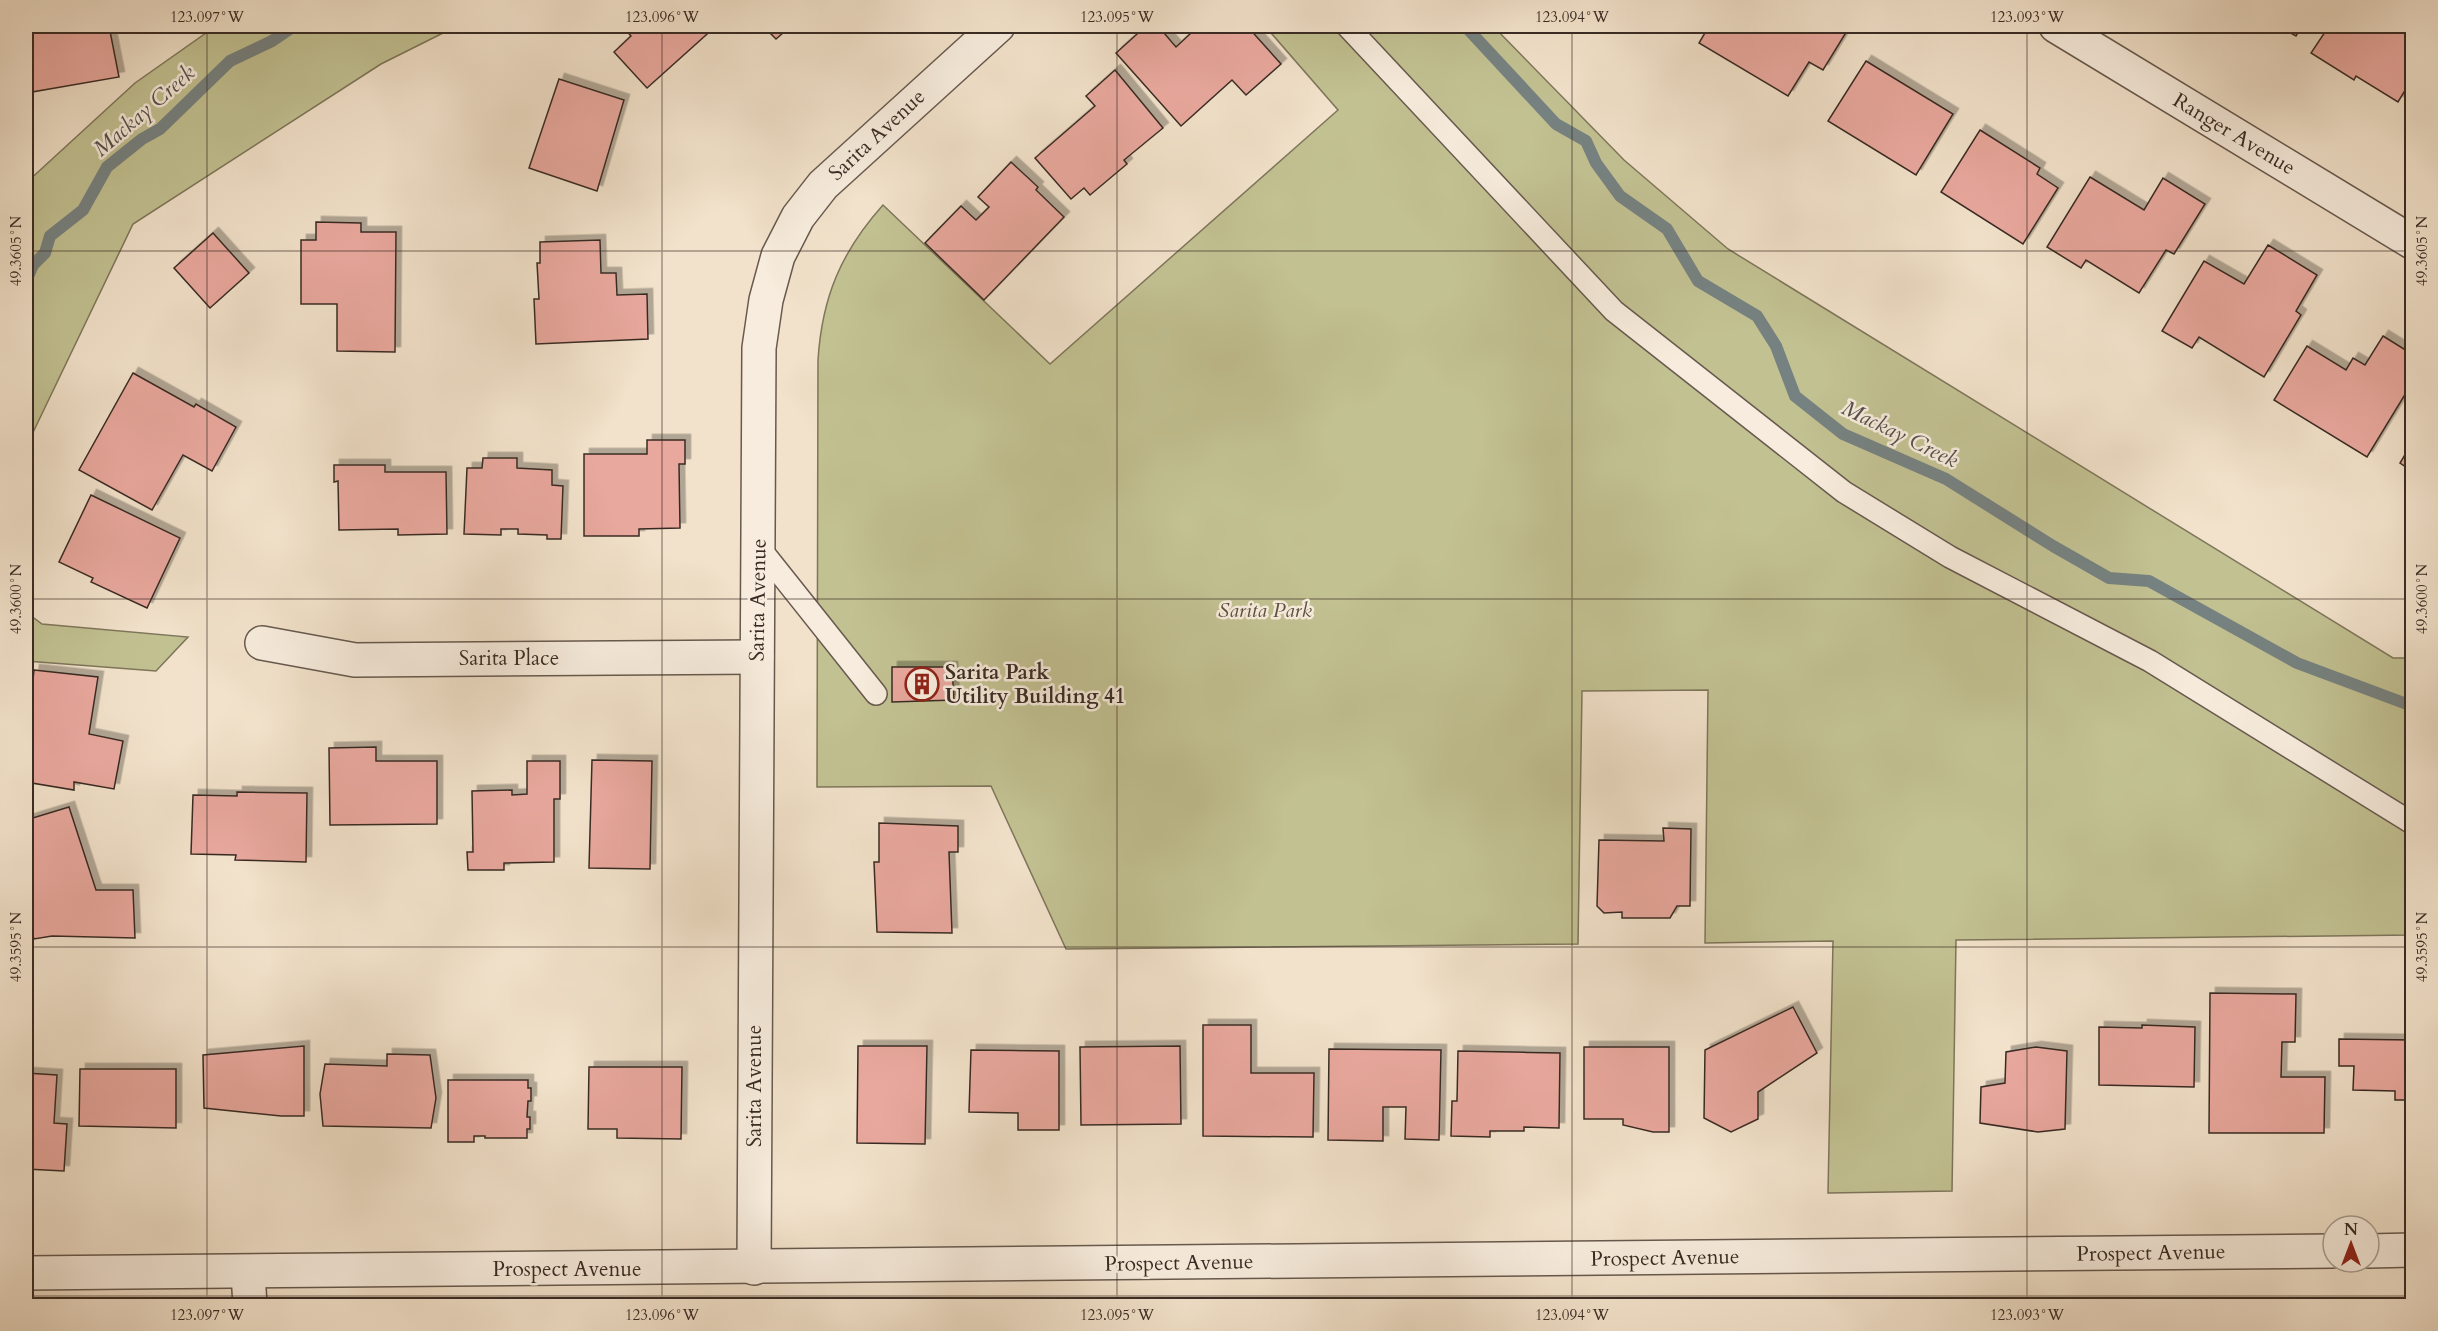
<svg xmlns="http://www.w3.org/2000/svg" width="2438" height="1331" viewBox="0 0 2438 1331" font-family="Cardo,serif">
<defs>
<filter id="shadow"><feDropShadow dx="5.5" dy="-5.5" stdDeviation="0" flood-color="#0004"/></filter>
</defs>
<rect width="100%" height="100%" fill="#f2e2cb"/>
<filter id="stains"><feTurbulence type="fractalNoise" baseFrequency=".00333" numOctaves="4"/><feColorMatrix values="0 0 0 0 .2 0 0 0 0 .09 0 0 0 0 .02 0 0 0 .5 -.17"/></filter>
<radialGradient id="worn" r=".72"><stop offset=".6" stop-color="#630" stop-opacity="0"/><stop offset="1" stop-color="#630" stop-opacity=".3"/></radialGradient>
<g fill="#c2c192" stroke="#7e765b" stroke-width="1.5">
<path d="M 216,26 L 457,26 L 381,64 L 133,224 L 26,447 L 26,183 L 135,83 Z"/>
<path d="M 1265,26 L 1493,26 L 1624,160 L 1728,249 L 2393,658 L 2412,658 L 2412,935 L 1956,940 L 1952,1191 L 1828,1193 L 1833,941 L 1705,943 L 1708,690 L 1582,691 L 1578,944 L 1066,949 L 991,786 L 817,787 L 818,360 C 822,297 841,252 883,205 L 1050,364 L 1338,110 Z"/>
<path d="M 26,612 L 42,624 L 188,637 L 156,671 L 26,661 Z"/>
</g>
<g fill="none" stroke-linecap="round" stroke-linejoin="round">
<g stroke="#768281" stroke-width="12">
<path d="M 1465,26 L 1556,124 L 1586,141 L 1596,163 L 1620,196 L 1667,229 L 1698,281 L 1757,316 L 1776,346 L 1795,396 L 1843,434 L 1946,479 L 2053,546 L 2109,578 L 2149,581 L 2297,663 L 2412,706"/>
<path d="M 26,281 L 33,265 L 45,253 L 50,236 L 83,210 L 107,167 L 142,139 L 160,129 L 230,61 L 272,41 L 294,26"/>
</g>
</g>
<g fill="#e9a89e" stroke="#392b24" stroke-width="1.5" filter="url(#shadow)">
<path d="M 26,26 L 109,26 L 119,77 L 26,93 Z"/>
<path d="M 622,26 L 716,26 L 647,88 L 614,52 L 631,36 Z"/>
<path d="M 763,26 L 791,26 L 776,39 Z"/>
<path d="M 1146,26 L 1158,26 L 1176,47 L 1190,34 L 1183,26 L 1247,26 L 1281,64 L 1246,95 L 1232,80 L 1181,126 L 1116,53 Z"/>
<path d="M 1709,26 L 1850,26 L 1823,70 L 1809,62 L 1788,96 L 1699,43 Z"/>
<path d="M 2278,26 L 2302,26 L 2296,36 Z"/>
<path d="M 2329,26 L 2412,26 L 2412,79 L 2398,102 L 2356,76 L 2354,80 L 2311,53 Z"/>
<path d="M 1866,61 L 1953,114 L 1916,175 L 1828,121 Z"/>
<path d="M 1115,70 L 1163,128 L 1124,160 L 1127,164 L 1090,195 L 1084,188 L 1071,199 L 1035,158 L 1095,106 L 1086,96 Z"/>
<path d="M 559,79 L 624,100 L 597,191 L 529,168 Z"/>
<path d="M 1980,130 L 2040,168 L 2037,174 L 2058,188 L 2023,244 L 1941,192 Z"/>
<path d="M 1011,162 L 1038,187 L 1036,190 L 1064,217 L 984,300 L 925,243 L 961,206 L 976,220 L 989,207 L 978,197 Z"/>
<path d="M 2090,177 L 2144,210 L 2163,178 L 2205,204 L 2174,254 L 2166,250 L 2139,293 L 2086,260 L 2081,268 L 2047,247 Z"/>
<path d="M 316,222 L 361,223 L 361,232 L 396,232 L 395,352 L 337,351 L 337,304 L 301,304 L 301,240 L 316,240 Z"/>
<path d="M 213,233 L 249,273 L 210,308 L 174,268 Z"/>
<path d="M 600,240 L 601,273 L 616,273 L 617,295 L 647,294 L 648,339 L 536,344 L 534,299 L 539,299 L 537,263 L 540,263 L 540,242 Z"/>
<path d="M 2268,245 L 2317,275 L 2296,311 L 2301,315 L 2264,377 L 2199,337 L 2192,348 L 2162,331 L 2204,261 L 2244,284 Z"/>
<path d="M 2383,336 L 2412,354 L 2412,383 L 2367,457 L 2274,400 L 2307,346 L 2346,370 L 2353,358 L 2365,365 Z"/>
<path d="M 133,373 L 194,407 L 196,404 L 236,427 L 212,471 L 183,455 L 152,510 L 79,470 Z"/>
<path d="M 647,440 L 685,440 L 685,464 L 679,464 L 680,528 L 639,529 L 639,536 L 584,536 L 584,454 L 647,454 Z"/>
<path d="M 2412,443 L 2412,471 L 2400,463 Z"/>
<path d="M 483,458 L 517,458 L 517,468 L 552,470 L 552,485 L 563,486 L 561,539 L 547,539 L 547,535 L 518,534 L 518,529 L 501,529 L 501,535 L 464,534 L 467,468 L 482,468 Z"/>
<path d="M 334,465 L 385,465 L 385,472 L 446,472 L 447,534 L 398,535 L 398,529 L 339,530 L 338,481 L 334,482 Z"/>
<path d="M 91,495 L 180,538 L 147,608 L 91,582 L 93,578 L 59,562 Z"/>
<path d="M 892,667 L 952,667 L 954,700 L 892,702 Z"/>
<path d="M 34,670 L 98,677 L 89,734 L 123,741 L 114,789 L 74,782 L 74,790 L 26,782 L 26,706 L 30,707 Z"/>
<path d="M 376,747 L 376,761 L 437,761 L 437,824 L 330,825 L 329,748 Z"/>
<path d="M 592,760 L 652,761 L 650,869 L 589,868 Z"/>
<path d="M 527,761 L 560,761 L 560,799 L 554,799 L 554,862 L 504,863 L 504,870 L 468,870 L 467,852 L 473,852 L 472,791 L 512,790 L 512,795 L 527,794 Z"/>
<path d="M 237,792 L 307,793 L 306,862 L 235,860 L 236,855 L 191,854 L 193,795 L 237,796 Z"/>
<path d="M 69,807 L 96,890 L 133,890 L 135,938 L 52,936 L 34,939 L 26,915 L 31,913 L 26,896 L 26,820 Z"/>
<path d="M 879,823 L 958,826 L 958,852 L 949,852 L 952,933 L 877,932 L 874,862 L 879,862 Z"/>
<path d="M 1663,828 L 1691,829 L 1690,906 L 1677,906 L 1670,918 L 1622,918 L 1622,912 L 1604,913 L 1597,906 L 1599,840 L 1664,841 Z"/>
<path d="M 2210,993 L 2296,994 L 2295,1042 L 2282,1042 L 2281,1077 L 2325,1077 L 2324,1133 L 2209,1133 Z"/>
<path d="M 1793,1007 L 1817,1053 L 1758,1092 L 1758,1119 L 1731,1132 L 1704,1118 L 1705,1050 Z"/>
<path d="M 1203,1025 L 1251,1025 L 1251,1073 L 1314,1073 L 1313,1137 L 1203,1136 Z"/>
<path d="M 2142,1025 L 2195,1027 L 2194,1087 L 2099,1085 L 2099,1027 L 2142,1028 Z"/>
<path d="M 2339,1039 L 2412,1040 L 2412,1100 L 2395,1100 L 2395,1091 L 2353,1090 L 2354,1066 L 2339,1066 Z"/>
<path d="M 304,1046 L 304,1116 L 281,1116 L 204,1108 L 203,1055 Z"/>
<path d="M 858,1046 L 927,1046 L 925,1144 L 857,1143 Z"/>
<path d="M 1180,1046 L 1181,1124 L 1081,1125 L 1080,1047 Z"/>
<path d="M 1584,1047 L 1669,1047 L 1669,1132 L 1653,1132 L 1623,1125 L 1623,1119 L 1584,1119 Z"/>
<path d="M 2036,1047 L 2067,1051 L 2065,1129 L 2038,1132 L 1980,1123 L 1981,1087 L 2005,1083 L 2006,1052 Z"/>
<path d="M 1329,1049 L 1441,1050 L 1439,1140 L 1405,1139 L 1406,1107 L 1383,1107 L 1383,1141 L 1328,1140 Z"/>
<path d="M 971,1050 L 1059,1051 L 1059,1130 L 1018,1130 L 1018,1113 L 969,1112 Z"/>
<path d="M 1458,1051 L 1560,1053 L 1559,1128 L 1524,1127 L 1524,1131 L 1490,1131 L 1490,1137 L 1451,1136 L 1452,1101 L 1457,1101 Z"/>
<path d="M 387,1054 L 430,1055 L 436,1098 L 431,1128 L 323,1126 L 320,1094 L 325,1064 L 387,1066 Z"/>
<path d="M 589,1067 L 682,1067 L 681,1139 L 617,1138 L 617,1129 L 588,1129 Z"/>
<path d="M 80,1069 L 176,1069 L 176,1128 L 79,1126 Z"/>
<path d="M 26,1073 L 57,1075 L 54,1123 L 67,1124 L 64,1171 L 26,1169 Z"/>
<path d="M 448,1080 L 528,1080 L 528,1088 L 531,1088 L 531,1101 L 528,1101 L 527,1117 L 530,1117 L 530,1129 L 527,1129 L 527,1138 L 485,1138 L 485,1136 L 474,1136 L 474,1142 L 448,1142 Z"/>
</g>
<g fill="none" stroke-linecap="round" stroke-linejoin="round">
<g stroke="#67594e" stroke-width="24">
<g id="lane">
<path d="M 1347,26 L 1614,311 L 1844,492 L 1950,557 L 2150,661 L 2412,823"/>
<path d="M 759,547 L 876,694"/>
</g>
</g>
<g stroke="#67594e" stroke-width="36">
<g id="street">
<path d="M 2056,26 L 2412,242"/>
<path d="M 262,643 L 355,660 L 757,657"/>
<path d="M 2369,1251 L 2412,1250"/>
<path d="M 754,1268 L 759,348 L 766,300 L 778,256 L 798,217 L 823,185 L 998,26"/>
<path d="M 248,1272 L 250,1306"/>
<path d="M 26,1273 L 2333,1251"/>
</g>
</g>
<use href="#lane" stroke="#f7ecdd" stroke-width="21"/>
<use href="#street" stroke="#f7ecdd" stroke-width="33"/>
</g>
<path fill="none" stroke="#392b24" stroke-width="1.5" stroke-opacity="0.45" d="M 207,26 L 207,1306M 662,26 L 662,1306M 1117,26 L 1117,1306M 1572,26 L 1572,1306M 2027,26 L 2027,1306M 26,251 L 2412,251M 26,599 L 2412,599M 26,947 L 2412,947M 26,1296 L 2412,1296"/>
<defs>
<g id="building-ring" transform="scale(1.725)"><circle r="9.5" fill="#f7ecdd" stroke="#8f2418" stroke-width="1.5"/><path d="M-4-6H4V6H1V3H-1V6H-4ZM-2.5-4.3h1.7v1.8h-1.7ZM.8-4.3h1.7v1.8H.8ZM-2.5-1h1.7V.8h-1.7ZM.8-1h1.7V.8H.8Z" fill="#8f2418"/></g>
</defs>
<g fill-rule="evenodd">
<use href="#building-ring" x="922" y="684"/>
</g>
<g text-anchor="middle" dominant-baseline="central" stroke-width="5" stroke-linejoin="round" paint-order="stroke">
<g font-size="21" fill="#392b24" stroke="#f7ecdd">
<text transform="translate(2234 134) rotate(31)">Ranger Avenue</text>
<text transform="translate(877 135) rotate(-43)">Sarita Avenue</text>
<text transform="translate(758 600) rotate(-89)">Sarita Avenue</text>
<text x="509" y="658">Sarita Place</text>
<text transform="translate(754 1086) rotate(-90)">Sarita Avenue</text>
<text transform="translate(2151 1253) rotate(-1)">Prospect Avenue</text>
<text transform="translate(1665 1258) rotate(-1)">Prospect Avenue</text>
<text transform="translate(1179 1263) rotate(-1)">Prospect Avenue</text>
<text x="567" y="1269">Prospect Avenue</text>
</g>
<g font-size="21" font-style="italic" fill="#5b5040" stroke="#f7ecdd">
<text x="1265" y="610">Sarita Park</text>
</g>
<g font-size="21" font-weight="bold" fill="#392b24" stroke="#f7ecdd" text-anchor="start">
<text x="945" y="672">Sarita Park<tspan x="945" dy="24">Utility Building 41</tspan></text>
</g>
<g font-size="22" font-style="italic" fill="#524f4b" stroke="#f7ecdd">
<text transform="translate(144 111) rotate(-41)">Mackay Creek</text>
<text transform="translate(1900 434) rotate(26)">Mackay Creek</text>
</g>
</g>
<rect width="2438" height="1331" fill="none" stroke="#f2e2cb" stroke-width="66"/>
<g transform="translate(2351 1244)"><circle r="28" fill="#f7ecdd" stroke="#ab9f93" stroke-width="1.5"/>
<path d="M0-4.5L10 22L0 15L-10 22Z" fill="#8f2418"/>
<text y="-9" font-size="16" font-weight="bold" text-anchor="middle" fill="#392b24">N</text>
</g>
<rect x="33" y="33" width="2372" height="1265" fill="none" stroke="#392b24" stroke-width="2"/>
<g font-size="15" text-anchor="middle" fill="#392b24">
<text x="207" y="22">123.097°W</text>
<text x="662" y="22">123.096°W</text>
<text x="1117" y="22">123.095°W</text>
<text x="1572" y="22">123.094°W</text>
<text x="2027" y="22">123.093°W</text>
<text transform="translate(16 251) rotate(-90)" y="5">49.3605°N</text>
<text transform="translate(2422 251) rotate(-90)" y="5">49.3605°N</text>
<text transform="translate(16 599) rotate(-90)" y="5">49.3600°N</text>
<text transform="translate(2422 599) rotate(-90)" y="5">49.3600°N</text>
<text transform="translate(16 947) rotate(-90)" y="5">49.3595°N</text>
<text transform="translate(2422 947) rotate(-90)" y="5">49.3595°N</text>
<text x="207" y="1320">123.097°W</text>
<text x="662" y="1320">123.096°W</text>
<text x="1117" y="1320">123.095°W</text>
<text x="1572" y="1320">123.094°W</text>
<text x="2027" y="1320">123.093°W</text>
</g>
<rect width="100%" height="100%" filter="url(#stains)"/>
<rect width="100%" height="100%" fill="url(#worn)"/>
</svg>
